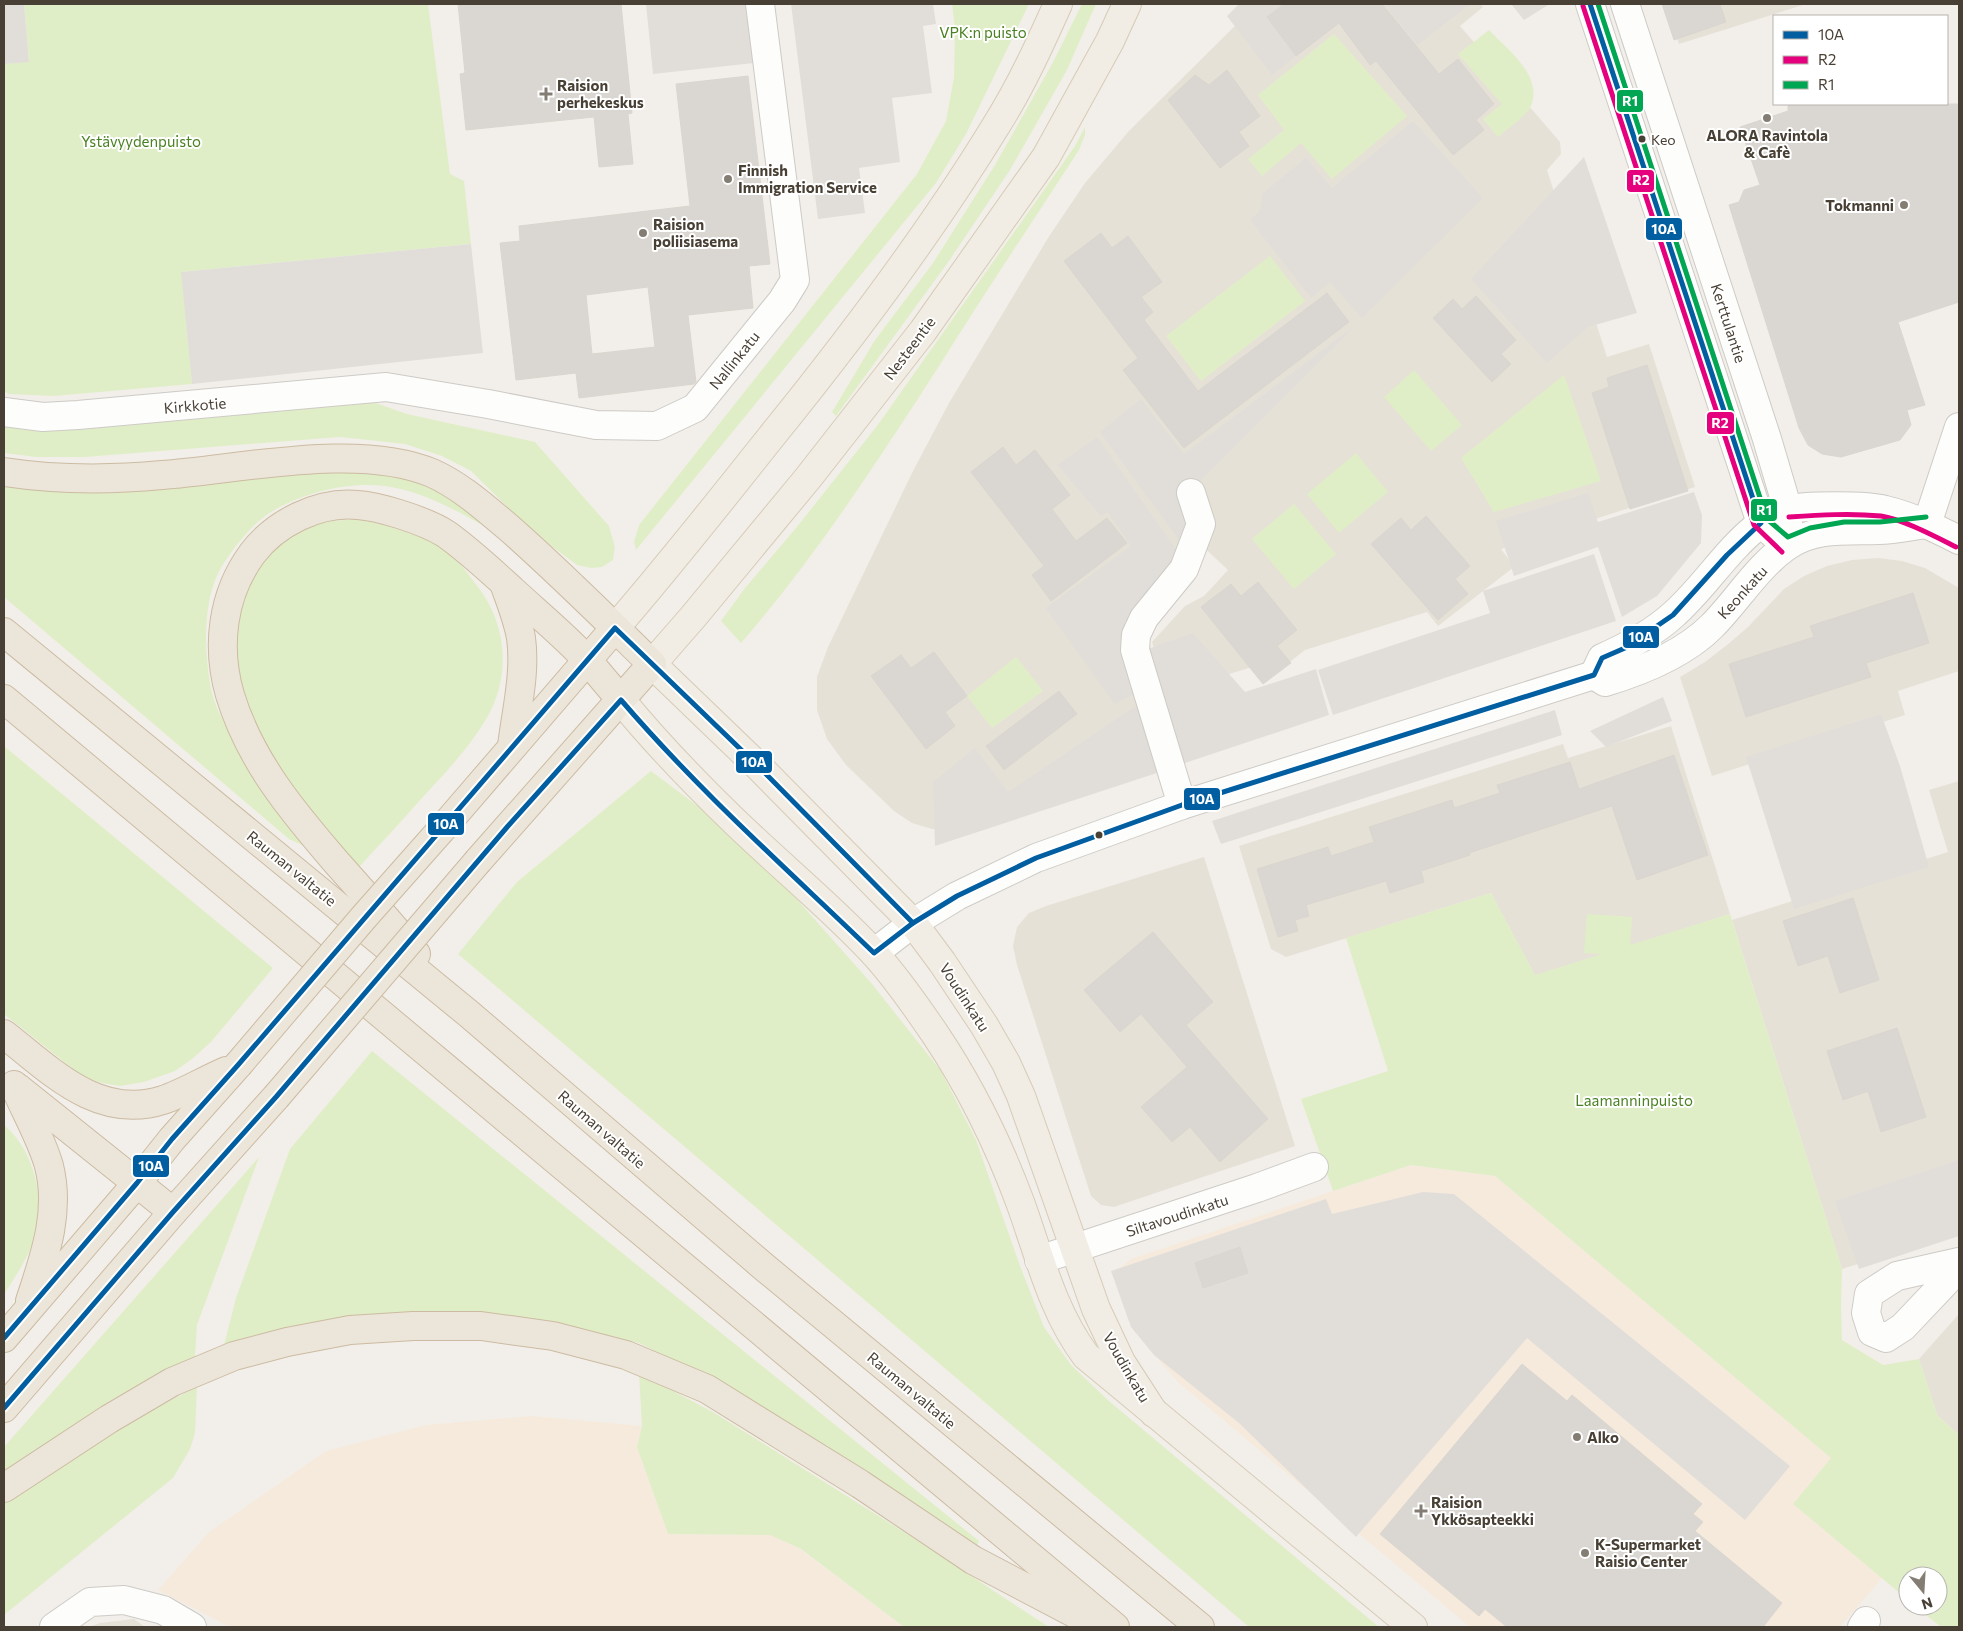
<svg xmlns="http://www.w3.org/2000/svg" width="1963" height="1631" viewBox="0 0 1963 1631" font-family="Commissioner,sans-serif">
<rect width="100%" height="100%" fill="#f2efea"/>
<g fill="#e6e1d7">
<path d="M 1257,4 L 1480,4 L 1483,7 L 1460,26 L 1560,142 L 1561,154 L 1547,170 L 1607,357 L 1649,344 L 1695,487 L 1501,549 L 1514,567 L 1438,626 L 1427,612 L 1305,650 L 1264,682 L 1252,667 L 1168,693 L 1152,642 L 1185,606 L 1204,596 L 1228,570 L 1198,542 L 1114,633 L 1157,769 L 953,830 L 932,829 L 912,823 L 894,811 L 846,765 L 827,739 L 817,710 L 817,677 L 828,647 L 913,471 L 949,403 L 1048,238 L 1085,183 L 1128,132 Z"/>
<path d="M 1666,4 L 1806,4 L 1679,44 Z"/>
<path d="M 1878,558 L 1902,561 L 1925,568 L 1959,588 L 1959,671 L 1898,691 L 1905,715 L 1712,776 L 1680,677 L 1705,662 L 1727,645 L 1748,627 L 1784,589 L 1804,576 L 1827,566 L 1852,560 Z"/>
<path d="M 1671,726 L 1730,914 L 1535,976 L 1491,893 L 1286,957 L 1271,949 L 1239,846 L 1563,744 L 1568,758 Z"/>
<path d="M 1959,781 L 1959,1232 L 1842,1269 L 1732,920 L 1948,852 L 1929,790 Z"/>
<path d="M 1204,857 L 1295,1146 L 1114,1207 L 1101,1205 L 1091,1196 L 1017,965 L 1013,946 L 1017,927 L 1029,913 L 1046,906 Z"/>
<path d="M 1959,1314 L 1959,1435 L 1937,1415 L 1919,1359 Z"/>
<path d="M 134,1619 L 145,1627 L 89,1627 L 100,1623 Z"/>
</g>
<g fill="#f6eadc">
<path d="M 1411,1165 L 1495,1176 L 1831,1458 L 1793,1504 L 1882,1578 L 1840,1627 L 1470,1627 L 1178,1382 L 1148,1348 L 1137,1329 L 1119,1282 L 1121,1267 L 1131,1259 Z"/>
<path d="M 532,1416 L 642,1426 L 637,1447 L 668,1534 L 770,1535 L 800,1549 L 904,1627 L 230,1627 L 158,1590 L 209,1532 L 326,1451 L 426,1425 Z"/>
</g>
<g fill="#e0eec7">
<path d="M 24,4 L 428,4 L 450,174 L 464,181 L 471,244 L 182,272 L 192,384 L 54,396 L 9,394 L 4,391 L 4,64 L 29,61 Z"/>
<path d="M 952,4 L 1029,4 L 966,134 L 936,183 L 636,550 L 634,542 L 639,525 L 917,174 L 946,121 L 954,77 L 955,30 Z"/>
<path d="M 1082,4 L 1096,4 L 1067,70 L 1010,170 L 949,261 L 836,416 L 832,412 L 875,340 L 933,263 L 995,165 L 1052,64 Z"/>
<path d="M 1489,30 C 1508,50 1545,77 1530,108 C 1526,116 1506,130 1498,137 L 1483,119 L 1502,104 L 1458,54 Z"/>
<path d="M 1334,34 L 1407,116 L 1332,179 L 1301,143 L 1262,176 L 1248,159 L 1284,130 L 1258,95 Z"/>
<path d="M 1085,127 L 1085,135 L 1079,150 C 1033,221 986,291 941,363 C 879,459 816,557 741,643 L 721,621 L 745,588 L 796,528 L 877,426 L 1075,146 Z"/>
<path d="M 1270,256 L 1305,301 L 1201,381 L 1166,336 Z"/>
<path d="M 1414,370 L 1462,425 L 1431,451 L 1384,397 Z"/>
<path d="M 1564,375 L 1601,481 L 1494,512 L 1461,458 Z"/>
<path d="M 364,399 L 407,414 L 535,442 L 609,526 L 615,547 L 613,560 L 602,567 L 591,568 L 577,565 L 534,533 L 471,471 L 442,456 L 405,444 L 340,437 L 85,457 L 36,457 L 4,453 L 4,425 Z"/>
<path d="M 1356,453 L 1388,492 L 1339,533 L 1307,494 Z"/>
<path d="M 300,467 L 427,477 L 488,528 C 451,508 412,485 368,485 C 336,485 299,495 271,512 C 252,524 233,548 221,568 C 203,599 204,648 210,683 C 215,716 238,745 257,772 C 273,796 289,820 305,844 L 304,846 L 289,839 L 4,597 L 4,483 Z"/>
<path d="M 1294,504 L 1336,554 L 1294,589 L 1252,539 Z"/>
<path d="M 356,519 C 383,524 430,536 451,554 C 460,562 468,574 475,583 C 508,623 512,677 485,721 C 468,749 445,773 423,797 C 402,821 380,844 359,867 C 314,815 262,758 241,691 C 231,658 235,615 250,583 C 260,561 276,538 300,528 C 317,521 337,521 356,519 Z"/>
<path d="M 1016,657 L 1043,691 L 992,728 L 967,696 Z"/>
<path d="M 4,746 L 273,968 L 211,1042 L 192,1059 L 175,1071 L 144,1082 L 120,1086 L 102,1083 L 83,1077 L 4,1014 Z"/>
<path d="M 651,771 L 747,843 L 872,984 L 941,1071 L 976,1140 L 1020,1266 L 1044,1327 L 1071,1365 L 1109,1401 L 1379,1627 L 1249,1627 L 458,954 L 517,882 Z"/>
<path d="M 1491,893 L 1535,975 L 1602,954 L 1584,953 L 1587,914 L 1632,917 L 1630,945 L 1730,914 L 1842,1269 L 1841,1306 L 1842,1340 L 1883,1365 L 1919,1359 L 1937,1415 L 1959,1435 L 1959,1627 L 1941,1627 L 1915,1606 L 1938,1606 L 1938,1576 L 1908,1576 L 1908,1600 L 1793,1504 L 1831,1458 L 1495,1176 L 1411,1165 L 1333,1191 L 1301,1099 L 1388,1071 L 1346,938 Z"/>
<path d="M 372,1051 L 979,1541 L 976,1548 L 879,1481 L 774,1414 L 718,1382 L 639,1343 L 565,1325 L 497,1314 L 415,1313 L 223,1349 L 236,1298 L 290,1149 Z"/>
<path d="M 4,1125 C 34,1150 46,1200 35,1237 C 28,1258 16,1276 4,1294 Z"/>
<path d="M 259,1157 L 197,1325 L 195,1357 L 111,1400 L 4,1474 L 4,1447 Z"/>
<path d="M 639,1373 L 713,1412 L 904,1532 L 1049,1627 L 904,1627 L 801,1549 L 770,1535 L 668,1534 L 637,1447 L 642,1426 Z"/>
<path d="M 197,1387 L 195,1433 L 190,1449 L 173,1478 L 4,1615 L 4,1500 L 60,1461 L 149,1411 Z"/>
</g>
<g fill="#e1deda">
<path d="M 4,4 L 24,4 L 29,62 L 4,64 Z"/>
<path d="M 646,4 L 749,4 L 754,63 L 653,74 Z"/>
<path d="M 791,4 L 933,4 L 936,24 L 923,26 L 932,93 L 892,98 L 900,162 L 859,168 L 865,213 L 818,219 Z"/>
<path d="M 1239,4 L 1284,4 L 1267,17 L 1296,56 L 1272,75 L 1227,16 Z"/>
<path d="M 1384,4 L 1470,4 L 1417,45 Z"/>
<path d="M 1511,4 L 1547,4 L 1548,5 L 1524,20 Z"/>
<path d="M 1413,121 L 1483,198 L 1362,318 L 1330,282 L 1311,298 L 1250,220 L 1260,211 L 1263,193 L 1306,158 L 1332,188 Z"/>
<path d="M 1584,157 L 1637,313 L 1588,327 L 1547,363 L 1471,279 Z"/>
<path d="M 471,244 L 483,353 L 192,384 L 181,272 Z"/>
<path d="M 1355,326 L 1193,488 L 1201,524 L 1185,548 L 1100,432 L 1141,399 L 1184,454 Z"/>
<path d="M 1097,437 L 1183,560 L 1129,622 L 1138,692 L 1115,704 L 1046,608 L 1131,546 L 1108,512 L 1101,516 L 1058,465 Z"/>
<path d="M 1694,492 L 1702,515 L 1701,543 L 1657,596 L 1622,617 L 1598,547 L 1514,576 L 1496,521 L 1588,493 L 1598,522 Z"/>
<path d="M 1594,554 L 1616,621 L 1333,715 L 1318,670 L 1490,613 L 1483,591 Z"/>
<path d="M 1193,633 L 1245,692 L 1316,669 L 1329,715 L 1176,766 L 1142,651 Z"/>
<path d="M 1663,697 L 1672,721 L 1606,747 L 1590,731 Z"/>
<path d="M 1143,701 L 1166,770 L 935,846 L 933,782 L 975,748 L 1008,792 Z"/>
<path d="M 1555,710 L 1562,735 L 1221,844 L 1212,821 Z"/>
<path d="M 1881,714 L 1900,766 L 1929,867 L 1794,909 L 1746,757 Z"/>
<path d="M 1959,1160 L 1959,1236 L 1859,1269 L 1835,1201 Z"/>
<path d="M 1423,1192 L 1454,1194 L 1790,1466 L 1745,1520 L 1527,1338 L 1356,1537 L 1239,1423 L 1154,1355 L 1131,1327 L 1111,1271 L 1326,1199 L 1332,1214 Z"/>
</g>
<g fill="#dad6d1" stroke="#dad6cf" fill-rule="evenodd">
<path d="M 458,4 L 621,4 L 632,113 L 628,114 L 633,164 L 599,167 L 594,117 L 466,130 L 460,74 L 465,73 Z"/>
<path d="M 1284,4 L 1382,4 L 1439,74 L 1458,59 L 1494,104 L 1476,120 L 1484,130 L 1453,155 L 1376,61 L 1370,65 L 1339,23 L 1296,56 L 1267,17 Z"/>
<path d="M 1662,4 L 1720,4 L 1726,22 L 1674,40 Z"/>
<path d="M 1227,70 L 1260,116 L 1239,132 L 1249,146 L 1220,168 L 1168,100 L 1195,75 L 1209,85 Z"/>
<path d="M 748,76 L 770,264 L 749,266 L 753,308 L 688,315 L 696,382 L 694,384 L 579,398 L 576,373 L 516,380 L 500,243 L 520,241 L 519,226 L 690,206 L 676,84 ZM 648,287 L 655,347 L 592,354 L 586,295 Z"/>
<path d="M 1788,104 L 1959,104 L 1959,302 L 1898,322 L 1925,405 L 1907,410 L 1911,425 L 1900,440 L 1841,457 L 1822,454 L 1808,445 L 1799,428 L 1729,205 L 1739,202 L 1744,190 L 1760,185 L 1740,127 L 1788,111 Z"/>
<path d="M 1101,233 L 1112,248 L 1128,236 L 1162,282 L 1141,297 L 1153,312 L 1144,320 L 1198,391 L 1327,293 L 1349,322 L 1184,448 L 1123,370 L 1138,358 L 1064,261 Z"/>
<path d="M 1476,296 L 1516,340 L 1501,354 L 1511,364 L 1492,382 L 1433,318 L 1453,299 L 1462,309 Z"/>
<path d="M 1647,365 L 1688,491 L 1630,509 L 1592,393 L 1609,387 L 1607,378 Z"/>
<path d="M 1003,447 L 1016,465 L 1035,450 L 1070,495 L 1052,509 L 1076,541 L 1107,518 L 1127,543 L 1051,601 L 1032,575 L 1044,566 L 971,472 Z"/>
<path d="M 1426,516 L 1470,566 L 1455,579 L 1468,594 L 1438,620 L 1371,544 L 1401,518 L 1411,530 Z"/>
<path d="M 1258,582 L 1297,630 L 1277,646 L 1291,663 L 1263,684 L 1201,607 L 1231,584 L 1241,596 Z"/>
<path d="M 1913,593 L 1929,643 L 1866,663 L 1871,677 L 1746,717 L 1729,664 L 1814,637 L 1810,626 Z"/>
<path d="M 934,652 L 967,696 L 945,712 L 955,726 L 926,749 L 871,676 L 901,655 L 911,668 Z"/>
<path d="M 1059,691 L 1077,714 L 1004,770 L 986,746 Z"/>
<path d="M 1674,755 L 1708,855 L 1637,880 L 1612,806 L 1469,853 L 1470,855 L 1421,871 L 1424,882 L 1390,893 L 1386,881 L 1306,905 L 1309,916 L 1295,920 L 1298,931 L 1278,937 L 1257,869 L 1328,847 L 1331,856 L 1374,842 L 1369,827 L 1452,800 L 1454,808 L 1500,793 L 1497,785 L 1570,762 L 1579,789 Z"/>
<path d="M 1853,898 L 1879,980 L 1840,993 L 1828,956 L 1798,966 L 1783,921 Z"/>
<path d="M 1153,932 L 1213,1002 L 1186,1025 L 1268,1119 L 1220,1162 L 1190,1127 L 1172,1142 L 1141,1107 L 1187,1067 L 1141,1014 L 1120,1032 L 1084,990 Z"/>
<path d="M 1897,1028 L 1926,1117 L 1881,1132 L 1868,1091 L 1843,1100 L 1827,1051 Z"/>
<path d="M 1240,1247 L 1248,1273 L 1203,1288 L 1195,1263 Z"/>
<path d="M 1522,1364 L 1567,1401 L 1572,1395 L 1702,1504 L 1693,1514 L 1703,1522 L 1695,1531 L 1782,1603 L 1763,1627 L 1507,1627 L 1485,1609 L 1479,1616 L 1380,1534 Z"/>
</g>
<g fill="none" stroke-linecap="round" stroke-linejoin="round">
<g stroke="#cecbc6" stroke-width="30">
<g id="minor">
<path d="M 1590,4 L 1761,523 L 1787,546"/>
<path d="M 1625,4 L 1767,439 L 1788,510 L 1788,527"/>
<path d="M 4,412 L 43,417 L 78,415 L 386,387 L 488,404 L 596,425 L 657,426 L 695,408 L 782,301 L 795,280 L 760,4"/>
<path d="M 1927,524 L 1959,427"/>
<path d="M 1594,675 L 1605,682 C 1642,671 1684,654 1712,626 C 1737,601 1757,567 1787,546 C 1815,527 1847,531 1879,530 C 1892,530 1907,527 1920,525"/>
<path d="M 1182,805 L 1135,650 L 1136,635 L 1144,618 L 1184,569 L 1201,524 L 1191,493"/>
<path d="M 874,953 L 913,923 L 957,896 L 1036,858 L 1182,805 L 1594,675 L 1602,658 C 1627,647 1652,634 1673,615 C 1705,587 1726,550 1760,524 C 1767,518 1777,513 1787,510 C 1803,505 1868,505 1885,510 C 1911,516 1935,528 1959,540"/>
<path d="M 1039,1260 L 1257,1188 L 1314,1167"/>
<path d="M 1959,1262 L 1897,1276 L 1869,1294 L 1866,1313 L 1872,1332 L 1886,1338 L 1903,1327 L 1959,1268"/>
<path d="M 54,1627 L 90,1602 L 124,1600 L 163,1610 L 192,1627"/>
<path d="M 1862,1627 L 1866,1621"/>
</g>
</g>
<g stroke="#d6cbb6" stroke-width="30">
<g id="major">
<path d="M 1127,4 L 1110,41 L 1046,157 L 923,331 L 808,478 L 693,617 L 652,664 L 759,767 L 913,923 L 942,962 L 984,1025 L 1006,1063 L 1021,1096 L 1096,1309 L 1121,1362 L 1154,1413"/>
<path d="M 615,628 C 669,566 720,501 771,437 C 852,337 930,234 997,124 C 1021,86 1040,44 1058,4"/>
<path d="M 621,700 C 655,742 692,780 730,817 C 777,863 828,904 873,952 C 896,977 916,1006 935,1034 C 970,1086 998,1143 1020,1202 C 1039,1254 1052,1311 1086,1356 L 1413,1627"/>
</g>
</g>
<g stroke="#ccbba2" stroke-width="30">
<g id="highway">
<path d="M 4,472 C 57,480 109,480 162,475 C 241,469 359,442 432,473 C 461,486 485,508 509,528 C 558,571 605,618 652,664 L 478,861"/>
<path d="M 505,586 C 511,603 518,620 521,638 C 526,673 516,712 512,746"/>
<path d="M 4,632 L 469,1014 L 764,1267 L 1200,1627"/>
<path d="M 4,699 C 375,1008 744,1319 1115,1627"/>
<path d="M 441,830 L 615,628"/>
<path d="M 416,954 C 390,923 364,893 337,863 C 293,812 250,761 230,695 C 216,647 222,595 252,554 C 275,523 319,501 358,505 C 372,506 386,510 399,514 C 415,519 432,525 446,534 C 470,551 492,572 513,591 C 538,614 565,636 588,661 C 599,674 610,687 621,700"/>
<path d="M 4,1034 C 50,1070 98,1121 163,1100 C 184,1093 205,1080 226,1071"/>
<path d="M 14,1085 C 25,1111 42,1140 49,1166 C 61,1213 44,1258 30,1301"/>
<path d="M 18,1088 L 173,1212"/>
<path d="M 4,1338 L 137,1183 L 172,1139 L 238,1065"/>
<path d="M 4,1408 L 173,1212 L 276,1097"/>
<path d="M 4,1488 L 109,1419 L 172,1382 L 234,1356 L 287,1342 L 350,1330 L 413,1326 L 481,1326 L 553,1336 L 626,1355 L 707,1389 L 860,1484 L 973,1560 L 1093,1623"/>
</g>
</g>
<use href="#minor" stroke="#fdfdfc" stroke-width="28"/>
<use href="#major" stroke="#f1ece4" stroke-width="28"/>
<use href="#highway" stroke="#ece5d9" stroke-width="28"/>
<g stroke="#ccbba2" stroke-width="30" stroke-linecap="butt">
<g id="highway-bridge">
<path d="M 238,1065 L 364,917 L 441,830"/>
<path d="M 276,1097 L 478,861"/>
</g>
</g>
<use href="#highway-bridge" stroke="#ece5d9" stroke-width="28"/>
<g stroke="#fff" stroke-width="9">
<g id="bus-1">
<path d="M 4,1338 L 137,1183 L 172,1139 L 238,1065 L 615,628 L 759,767 L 913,923"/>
<path d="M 4,1408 L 173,1212 L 276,1097 L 508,826 L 621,700 C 699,791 788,870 874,953 L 913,923 L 957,896 L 1036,858 L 1182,805 L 1594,675 L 1602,658 L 1625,648 L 1673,615 L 1727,555 L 1761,523 L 1590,4"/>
</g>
</g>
<g stroke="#fff" stroke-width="9">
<g id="bus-2">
<path d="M 1583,6 L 1754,525 L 1782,552"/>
<path d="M 1789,517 C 1819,515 1850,513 1881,516 C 1902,519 1936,537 1956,547"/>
</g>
</g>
<g stroke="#fff" stroke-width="9">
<path id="bus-3" d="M 1598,4 L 1767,519 L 1788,537 L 1810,528 L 1844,522 L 1880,522 L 1926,517"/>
</g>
<use href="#bus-1" stroke="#005ea1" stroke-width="5"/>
<use href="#bus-2" stroke="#e5007d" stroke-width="5"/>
<use href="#bus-3" stroke="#00a651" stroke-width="5"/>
</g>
<g fill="#847d74" stroke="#fff" stroke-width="2">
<path d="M543.5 86.5h5v5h5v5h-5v5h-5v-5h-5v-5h5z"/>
<circle cx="1767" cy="118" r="5"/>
<circle cx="728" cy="179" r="5"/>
<circle cx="1904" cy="205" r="5"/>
<circle cx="643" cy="233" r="5"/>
<circle cx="1577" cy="1437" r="5"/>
<path d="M1418.5 1503.5h5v5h5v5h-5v5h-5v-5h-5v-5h5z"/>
<circle cx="1585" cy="1553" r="5"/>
</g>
<g fill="#494035" stroke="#fff" stroke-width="2">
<circle cx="1642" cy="139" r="4.5"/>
<circle cx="1099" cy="835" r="4.5"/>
</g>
<g text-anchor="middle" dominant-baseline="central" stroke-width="4" stroke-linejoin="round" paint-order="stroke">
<g font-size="14" fill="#494035" stroke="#fff" text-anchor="start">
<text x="1651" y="139">Keo</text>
</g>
<g font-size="15" fill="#4a8122" stroke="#fff">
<text x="983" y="32">VPK:n puisto</text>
<text x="141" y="141">Ystävyydenpuisto</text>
<text x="1634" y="1100">Laamanninpuisto</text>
</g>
<g font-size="15" font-weight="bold" fill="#494035" stroke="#fff" text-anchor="start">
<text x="557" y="85">Raision<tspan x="557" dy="17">perhekeskus</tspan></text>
<text x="1767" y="135" text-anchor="middle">ALORA Ravintola<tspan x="1767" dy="17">&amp; Cafè</tspan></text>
<text x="738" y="170">Finnish<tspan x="738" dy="17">Immigration Service</tspan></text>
<text x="1894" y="205" text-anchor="end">Tokmanni</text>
<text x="653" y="224">Raision<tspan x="653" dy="17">poliisiasema</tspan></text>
<text x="1587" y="1437">Alko</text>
<text x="1431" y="1502">Raision<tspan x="1431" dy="17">Ykkösapteekki</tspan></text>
<text x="1595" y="1544">K-Supermarket<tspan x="1595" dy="17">Raisio Center</tspan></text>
</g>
<g font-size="15" fill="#494035" stroke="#fff">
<text transform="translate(1729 323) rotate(72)">Kerttulantie</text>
<text transform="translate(909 348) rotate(-53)">Nesteentie</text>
<text transform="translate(734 360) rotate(-51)">Nallinkatu</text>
<text transform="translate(195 405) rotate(-5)">Kirkkotie</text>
<text transform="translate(1742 592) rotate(-48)">Keonkatu</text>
<text transform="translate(292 868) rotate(39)">Rauman valtatie</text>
<text transform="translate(965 997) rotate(57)">Voudinkatu</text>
<text transform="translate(602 1129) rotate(41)">Rauman valtatie</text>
<text transform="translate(1177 1215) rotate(-18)">Siltavoudinkatu</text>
<text transform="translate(1127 1367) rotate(60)">Voudinkatu</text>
<text transform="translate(912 1390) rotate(40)">Rauman valtatie</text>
</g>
</g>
<g stroke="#fff" stroke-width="2">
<rect x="1616" y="89" width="28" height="24" rx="5" fill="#00a651"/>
<rect x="1626" y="169" width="29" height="24" rx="5" fill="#e5007d"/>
<rect x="1645" y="217" width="38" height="24" rx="5" fill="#005ea1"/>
<rect x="1706" y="411" width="29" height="24" rx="5" fill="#e5007d"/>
<rect x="1750" y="498" width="28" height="24" rx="5" fill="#00a651"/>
<rect x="1622" y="625" width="38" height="24" rx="5" fill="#005ea1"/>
<rect x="735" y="750" width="38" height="24" rx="5" fill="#005ea1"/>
<rect x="1183" y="787" width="38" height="24" rx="5" fill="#005ea1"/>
<rect x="427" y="812" width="38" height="24" rx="5" fill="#005ea1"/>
<rect x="132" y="1154" width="38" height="24" rx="5" fill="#005ea1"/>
</g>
<g font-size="14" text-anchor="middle" font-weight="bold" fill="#fff">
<text x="1630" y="106">R1</text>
<text x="1641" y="185">R2</text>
<text x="1664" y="234">10A</text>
<text x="1720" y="428">R2</text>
<text x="1764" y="515">R1</text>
<text x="1641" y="642">10A</text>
<text x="754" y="767">10A</text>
<text x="1202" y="804">10A</text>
<text x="446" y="829">10A</text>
<text x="151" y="1171">10A</text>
</g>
<rect width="1963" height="1631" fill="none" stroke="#494035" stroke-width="10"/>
<rect x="1773" y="15" width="175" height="90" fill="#ffffff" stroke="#b6b3ae"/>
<rect x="1783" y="31" width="25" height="8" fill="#005ea1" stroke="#b6b3ae"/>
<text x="1818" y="40" font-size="15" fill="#494035">10A</text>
<rect x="1783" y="56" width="25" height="8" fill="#e5007d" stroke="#b6b3ae"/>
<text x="1818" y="65" font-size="15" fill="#494035">R2</text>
<rect x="1783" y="81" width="25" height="8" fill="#00a651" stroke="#b6b3ae"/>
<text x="1818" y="90" font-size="15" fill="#494035">R1</text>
<g transform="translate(1923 1591) rotate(162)"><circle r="24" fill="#ffffff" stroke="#b6b3ae"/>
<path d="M0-4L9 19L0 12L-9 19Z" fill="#847d74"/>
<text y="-8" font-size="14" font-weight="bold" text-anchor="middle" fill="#494035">N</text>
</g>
</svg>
